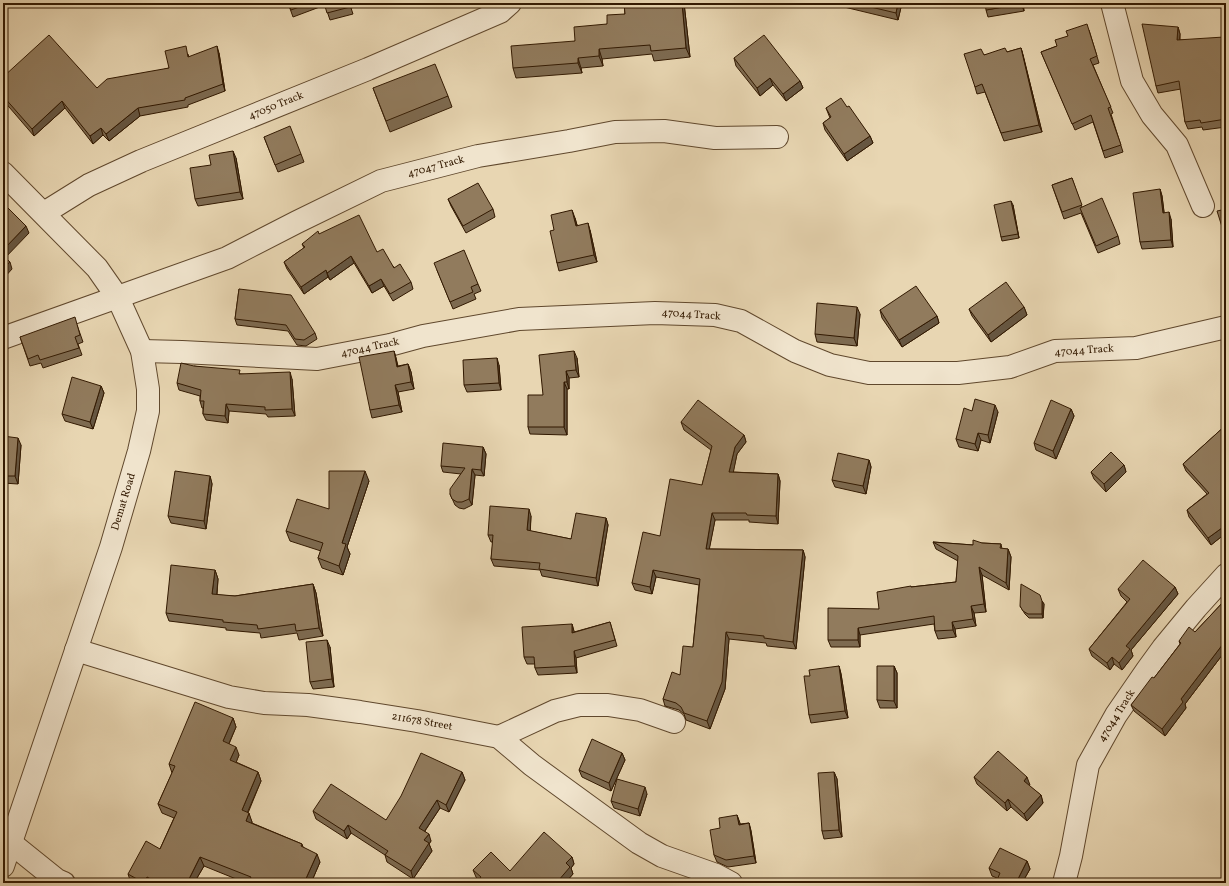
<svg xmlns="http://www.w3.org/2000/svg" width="1229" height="886" viewBox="0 0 1229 886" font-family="Vollkorn,serif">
<rect width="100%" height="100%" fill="#e8d6b2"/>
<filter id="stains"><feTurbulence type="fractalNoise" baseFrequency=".005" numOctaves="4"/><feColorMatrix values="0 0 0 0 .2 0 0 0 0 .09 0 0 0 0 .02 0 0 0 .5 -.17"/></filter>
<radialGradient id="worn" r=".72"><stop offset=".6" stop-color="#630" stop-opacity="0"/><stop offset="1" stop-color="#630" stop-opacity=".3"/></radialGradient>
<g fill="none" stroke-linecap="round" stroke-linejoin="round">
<g stroke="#60482d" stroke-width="24">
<g id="minor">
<path d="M 1112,3 L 1132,81 L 1152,115 L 1177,145 L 1203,206"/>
<path d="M 3,173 L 97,268 L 118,298 L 142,351 L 148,389 L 148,411 L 139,451 L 111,547 L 3,866"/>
<path d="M 44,213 L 89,185 L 141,161 L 368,69 L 500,12 L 510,3"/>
<path d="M 3,338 L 227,258 L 297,222 L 381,181 L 478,156 L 569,141 L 615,132 L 664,131 L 715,138 L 777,137"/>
<path d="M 142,351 L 182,352 L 317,359 L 390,345 L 423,336 L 519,319 L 655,313 L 715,315 L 741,321 L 795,351 L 830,365 L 869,373 L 958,373 L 1010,367 L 1055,351 L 1136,348 L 1226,327"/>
<path d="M 76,650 L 229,697 L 264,703 L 308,705 L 360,712 L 417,721 L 499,737 L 532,765 L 639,843 L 662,856 L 716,875 L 731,883"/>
<path d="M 499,737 L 555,711 L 579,705 L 608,705 L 640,710 L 674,722"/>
<path d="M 11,843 L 57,880 L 64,883"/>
<path d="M 1064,883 L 1071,856 L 1088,765 L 1116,715 L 1147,670 L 1163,648 L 1196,608 L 1226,575"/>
</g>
</g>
<use href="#minor" stroke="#f0e4cd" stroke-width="22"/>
</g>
<g fill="#7d6a50" stroke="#321901">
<path d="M 288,3 L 371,3 L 351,8 L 353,14 L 330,20 L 325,5 L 293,17 Z"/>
<path d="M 624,3 L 684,3 L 690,57 L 654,61 L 652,54 L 602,59 L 603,66 L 581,68 L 582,73 L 516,78 L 513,68 L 575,41 L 607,24 L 625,14 Z"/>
<path d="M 839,3 L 902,3 L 898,20 L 840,6 Z"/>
<path d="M 1023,3 L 1024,11 L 988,17 L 986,10 Z"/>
<path d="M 1178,27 L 1180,34 L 1180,40 L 1226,42 L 1226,127 L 1203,130 L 1202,127 L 1188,129 L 1185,122 L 1181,89 L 1158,93 L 1156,86 Z"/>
<path d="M 1089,30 L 1099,63 L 1093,65 L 1113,113 L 1111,114 L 1123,152 L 1105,158 L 1093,122 L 1075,130 L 1041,52 L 1057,46 Z"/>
<path d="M 1021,48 L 1023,55 L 1042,132 L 1004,141 L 985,92 L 977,94 L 975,87 L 984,55 L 1007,52 Z"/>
<path d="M 219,53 L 225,91 L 188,105 L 188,107 L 140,116 L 109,141 L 103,135 L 93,144 L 65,108 L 34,136 L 3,100 L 3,77 L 97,88 L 169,68 L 188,54 L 189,57 Z"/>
<path d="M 734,58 L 800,81 L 803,88 L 786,101 L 773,85 L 760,96 L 736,66 Z"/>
<path d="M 373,88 L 448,96 L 452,107 L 390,132 Z"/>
<path d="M 847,107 L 870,136 L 873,143 L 847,161 L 825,130 L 823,123 L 830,118 L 826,108 Z"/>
<path d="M 264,137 L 301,154 L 304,162 L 278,172 Z"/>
<path d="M 236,158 L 243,199 L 198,206 L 195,199 Z"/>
<path d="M 1072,178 L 1082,207 L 1118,236 L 1120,244 L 1098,253 L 1081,213 L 1064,219 L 1052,185 Z"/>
<path d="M 1160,189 L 1162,196 L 1164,213 L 1171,219 L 1173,247 L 1142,249 L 1140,242 Z"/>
<path d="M 448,199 L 493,209 L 495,217 L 466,233 L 451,206 Z"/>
<path d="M 1013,205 L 1019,238 L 1002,241 L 1001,237 Z"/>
<path d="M 1226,209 L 1226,238 L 1223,230 Z"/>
<path d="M 575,218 L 577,225 L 590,230 L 597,262 L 559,271 L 557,263 L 554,230 Z"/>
<path d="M 319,234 L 377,252 L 411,282 L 413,289 L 393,301 L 384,286 L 372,293 L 354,263 L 330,280 L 328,277 L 304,294 L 287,269 L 284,262 L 304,248 L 302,244 Z"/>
<path d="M 437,270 L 478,284 L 481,291 L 474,294 L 476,299 L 453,309 Z"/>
<path d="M 239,289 L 315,333 L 317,339 L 306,346 L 297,345 L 288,331 L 237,325 L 235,319 Z"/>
<path d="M 1024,307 L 1027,315 L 991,342 L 972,316 L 969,309 Z"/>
<path d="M 880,310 L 937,316 L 939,323 L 902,347 L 882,318 Z"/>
<path d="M 860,314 L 857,346 L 817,342 L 815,334 Z"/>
<path d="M 77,325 L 83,342 L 78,344 L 82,355 L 43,368 L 41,363 L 30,366 L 20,337 Z"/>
<path d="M 394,351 L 396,358 L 398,366 L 408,364 L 411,372 L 414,389 L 398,392 L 402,412 L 372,418 L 370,410 Z"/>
<path d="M 577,358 L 579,377 L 569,378 L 569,389 L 567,389 L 567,435 L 530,434 L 528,427 L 543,395 Z"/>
<path d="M 499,365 L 501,390 L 467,392 L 464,385 Z"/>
<path d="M 194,366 L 241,374 L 292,379 L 295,416 L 268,417 L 266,414 L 229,411 L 228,423 L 206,420 L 203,414 L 203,408 L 202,408 L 200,401 L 200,396 L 179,390 L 177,383 Z"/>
<path d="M 101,386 L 104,393 L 93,429 L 65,421 L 62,414 Z"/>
<path d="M 1071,409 L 1074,416 L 1056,459 L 1036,450 L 1034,443 Z"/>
<path d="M 972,411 L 998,412 L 990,443 L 981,440 L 978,451 L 959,447 L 956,439 Z"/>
<path d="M 681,422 L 744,435 L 746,442 L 737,454 L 733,472 L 778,474 L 780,481 L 778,524 L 749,522 L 749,520 L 715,520 L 709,549 L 803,550 L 805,557 L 796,649 L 767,646 L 766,643 L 729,639 L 725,689 L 710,729 L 686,720 L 684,714 L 679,710 L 665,706 L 663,699 L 680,675 L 693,647 L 699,585 L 656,577 L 652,594 L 635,590 L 632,583 L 660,536 L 702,485 L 711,450 L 684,430 Z"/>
<path d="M 1226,425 L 1226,533 L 1211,545 L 1189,517 L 1187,510 L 1207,494 L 1186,471 L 1183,464 Z"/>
<path d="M 3,436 L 21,445 L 18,484 L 3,483 Z"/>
<path d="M 483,447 L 486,454 L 484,476 L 475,475 L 472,505 L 464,509 L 459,508 L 455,505 L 450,494 L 461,474 L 443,472 L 441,466 Z"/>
<path d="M 869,460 L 871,467 L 866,494 L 835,487 L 832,480 Z"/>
<path d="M 1124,465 L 1126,472 L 1106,492 L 1094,479 L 1091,472 Z"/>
<path d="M 210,476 L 212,484 L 206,529 L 171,523 L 168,516 Z"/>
<path d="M 369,481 L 347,547 L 350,554 L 343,575 L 322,568 L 318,558 L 321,551 L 290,541 L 286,531 L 329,509 Z"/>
<path d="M 531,516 L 530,531 L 571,539 L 606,518 L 608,525 L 598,586 L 542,576 L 540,570 L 494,566 L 491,559 L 493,542 L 491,542 L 488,535 Z"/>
<path d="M 933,542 L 973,545 L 982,543 L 1001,544 L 1002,549 L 1008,549 L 1011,557 L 1009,590 L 982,575 L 986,612 L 974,613 L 976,626 L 955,629 L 956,637 L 938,639 L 935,631 L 934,624 L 860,635 L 860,647 L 831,647 L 828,640 L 879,609 L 911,587 L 956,582 L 958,561 L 936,549 Z"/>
<path d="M 215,570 L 218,579 L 217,595 L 235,596 L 313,584 L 316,593 L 323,636 L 299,640 L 297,633 L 261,638 L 260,633 L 226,630 L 226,628 L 169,621 L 166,613 Z"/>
<path d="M 1175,587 L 1178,594 L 1131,650 L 1133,656 L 1122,670 L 1114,664 L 1110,670 L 1092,656 L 1089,649 L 1127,602 L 1121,596 L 1118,589 Z"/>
<path d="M 1226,599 L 1226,650 L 1185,704 L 1186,708 L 1165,736 L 1134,711 L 1131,705 L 1154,678 L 1180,644 L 1179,641 L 1195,632 Z"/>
<path d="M 1042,601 L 1044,604 L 1043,618 L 1029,618 L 1025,614 L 1020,606 Z"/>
<path d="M 610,622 L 617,646 L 576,658 L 577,673 L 538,675 L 535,668 L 535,664 L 527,664 L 524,657 L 572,624 L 574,632 Z"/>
<path d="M 330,647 L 334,687 L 313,689 L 310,682 Z"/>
<path d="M 839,666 L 841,674 L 848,718 L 811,723 L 809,715 L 810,676 Z"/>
<path d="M 894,666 L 897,673 L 897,708 L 880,708 L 877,700 Z"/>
<path d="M 233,718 L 236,727 L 229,744 L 239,755 L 236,762 L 258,772 L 261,781 L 248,813 L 252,822 L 252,823 L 302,844 L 303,847 L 320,862 L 311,883 L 246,883 L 204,866 L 194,883 L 131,883 L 128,874 L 160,849 L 174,818 L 162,813 L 158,804 L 172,773 L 169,764 Z"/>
<path d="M 622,753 L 625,760 L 611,791 L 582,777 L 579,770 Z"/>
<path d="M 462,772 L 465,780 L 449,812 L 440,808 L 425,831 L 431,841 L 429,844 L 432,851 L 413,879 L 387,862 L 385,855 L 351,833 L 347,839 L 316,819 L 313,811 L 386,820 Z"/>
<path d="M 834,772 L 837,779 L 842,837 L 824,839 L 822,831 Z"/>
<path d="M 974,777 L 1030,785 L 1029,786 L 1041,795 L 1043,803 L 1027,821 L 1011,807 L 1007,811 L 977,784 Z"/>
<path d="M 647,794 L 640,816 L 614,808 L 611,801 Z"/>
<path d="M 737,815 L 740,824 L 749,823 L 751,831 L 756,863 L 728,867 L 717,862 L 714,855 L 720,828 Z"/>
<path d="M 572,857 L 574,864 L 571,868 L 573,874 L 565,883 L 476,883 L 478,880 L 476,877 L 473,870 L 510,871 Z"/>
<path d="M 1027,861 L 1030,869 L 1022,883 L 998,883 L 997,880 L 997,878 L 992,876 L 989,868 Z"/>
</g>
<g fill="#665641" stroke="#321901">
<path d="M 682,3 L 684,3 L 690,57 L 686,48 Z"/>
<path d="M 898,3 L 902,3 L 898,20 L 896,13 Z"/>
<path d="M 1021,3 L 1023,3 L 1024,11 Z"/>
<path d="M 1178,27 L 1180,34 L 1179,47 L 1177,40 Z"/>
<path d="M 1224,37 L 1226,42 L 1226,56 L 1226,54 Z"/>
<path d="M 217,46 L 219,53 L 225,91 L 223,84 Z"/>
<path d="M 1021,48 L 1023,55 L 1042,132 L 1039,125 Z"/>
<path d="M 599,49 L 602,59 L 603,66 L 599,56 Z"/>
<path d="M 578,58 L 581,68 L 582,73 L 578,63 Z"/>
<path d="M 770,78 L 773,85 L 760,96 L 757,88 Z"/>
<path d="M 800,81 L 803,88 L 786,101 L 783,94 Z"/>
<path d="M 62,101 L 65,108 L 34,136 L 32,129 Z"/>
<path d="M 138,108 L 140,116 L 109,141 L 106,134 Z"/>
<path d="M 101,128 L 103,135 L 93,144 L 90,136 Z"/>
<path d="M 870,136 L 873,143 L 847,161 L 844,154 Z"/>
<path d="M 233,151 L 236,158 L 243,199 L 240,192 Z"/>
<path d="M 1160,189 L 1162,196 L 1165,219 L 1163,213 Z"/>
<path d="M 1011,201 L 1013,205 L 1019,238 L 1018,234 Z"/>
<path d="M 572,210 L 575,218 L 579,233 L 576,226 Z"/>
<path d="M 1169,212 L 1171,219 L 1173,247 L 1171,240 Z"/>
<path d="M 588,223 L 590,230 L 597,262 L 594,255 Z"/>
<path d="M 26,226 L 29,233 L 3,260 L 3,250 Z"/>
<path d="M 351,256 L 354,263 L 330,280 L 327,273 Z"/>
<path d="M 10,262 L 12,269 L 3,279 L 3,269 Z"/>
<path d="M 326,270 L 328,277 L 304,294 L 301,287 Z"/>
<path d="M 381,279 L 384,286 L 372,293 L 369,286 Z"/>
<path d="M 857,307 L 860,314 L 857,346 L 854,338 Z"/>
<path d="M 1024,307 L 1027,315 L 991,342 L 988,335 Z"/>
<path d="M 937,316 L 939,323 L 902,347 L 899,340 Z"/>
<path d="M 394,351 L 396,358 L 399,374 L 397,367 Z"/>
<path d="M 574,351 L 577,358 L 579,377 L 576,370 Z"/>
<path d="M 497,358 L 499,365 L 501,390 L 499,383 Z"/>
<path d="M 408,364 L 411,372 L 414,389 L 411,382 Z"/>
<path d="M 566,371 L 569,378 L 569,389 L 567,382 Z"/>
<path d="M 290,372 L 292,379 L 295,416 L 292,409 Z"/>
<path d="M 564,382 L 567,389 L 567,435 L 564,427 Z"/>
<path d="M 395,385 L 398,392 L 402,412 L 399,405 Z"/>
<path d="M 101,386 L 104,393 L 93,429 L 90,422 Z"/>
<path d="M 226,404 L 229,411 L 228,423 L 225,416 Z"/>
<path d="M 995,405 L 998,412 L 990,443 L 988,435 Z"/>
<path d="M 1071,409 L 1074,416 L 1056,459 L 1053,451 Z"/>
<path d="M 978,433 L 981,440 L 978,451 L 975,444 Z"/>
<path d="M 744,435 L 746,442 L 737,454 L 732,479 L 729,472 L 735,447 Z"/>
<path d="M 18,438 L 21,445 L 18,484 L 15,476 Z"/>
<path d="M 483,447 L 486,454 L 484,476 L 481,470 Z"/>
<path d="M 869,460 L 871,467 L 866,494 L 863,486 Z"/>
<path d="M 1124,465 L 1126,472 L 1106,492 L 1104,484 Z"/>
<path d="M 472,469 L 475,475 L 472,505 L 469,499 Z"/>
<path d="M 365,471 L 369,481 L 347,547 L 350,554 L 343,575 L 339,566 L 342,543 Z"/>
<path d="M 778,474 L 780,481 L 778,524 L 776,516 Z"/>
<path d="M 210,476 L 212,484 L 206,529 L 204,521 Z"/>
<path d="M 1226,493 L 1226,502 L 1222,496 Z"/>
<path d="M 529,509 L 531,516 L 530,538 L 527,530 Z"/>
<path d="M 712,513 L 715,520 L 708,556 L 706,549 Z"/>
<path d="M 606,518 L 608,525 L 598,586 L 596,578 Z"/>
<path d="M 1226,525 L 1226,533 L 1211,545 L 1208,538 Z"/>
<path d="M 1008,549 L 1011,557 L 1009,590 L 1006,583 Z"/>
<path d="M 803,550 L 805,557 L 796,649 L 793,642 Z"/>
<path d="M 979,567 L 982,575 L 986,612 L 984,604 Z"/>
<path d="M 215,570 L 218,579 L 216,603 L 212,594 Z"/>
<path d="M 653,570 L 656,577 L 652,594 L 650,587 Z"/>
<path d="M 313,584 L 316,593 L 323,636 L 319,628 Z"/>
<path d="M 1175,587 L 1178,594 L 1131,650 L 1133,656 L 1122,670 L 1119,663 L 1126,646 Z"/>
<path d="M 1042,601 L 1044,604 L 1043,618 L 1042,614 Z"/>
<path d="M 971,606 L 974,613 L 976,626 L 973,619 Z"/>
<path d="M 952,622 L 955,629 L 956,637 L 953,630 Z"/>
<path d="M 572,624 L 574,631 L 575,640 L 572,633 Z"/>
<path d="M 858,628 L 860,635 L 860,647 L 858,640 Z"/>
<path d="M 726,632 L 729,639 L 725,689 L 710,729 L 707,721 Z"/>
<path d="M 327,640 L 330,647 L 334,687 L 332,679 Z"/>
<path d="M 1226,640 L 1226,650 L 1185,704 L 1186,708 L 1165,736 L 1162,729 L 1181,699 Z"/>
<path d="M 574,651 L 576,658 L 577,673 L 575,666 Z"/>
<path d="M 1112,657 L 1114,664 L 1110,670 L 1107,663 Z"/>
<path d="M 839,666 L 841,674 L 848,718 L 845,711 Z"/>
<path d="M 894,666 L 897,673 L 897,708 L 894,701 Z"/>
<path d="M 233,718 L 236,727 L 226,750 L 223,741 Z"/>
<path d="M 236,747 L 239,755 L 234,768 L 230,760 Z"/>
<path d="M 622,753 L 625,760 L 611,791 L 609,783 Z"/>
<path d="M 258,772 L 261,781 L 245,818 L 242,810 Z"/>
<path d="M 462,772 L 465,780 L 449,812 L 446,805 Z"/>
<path d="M 834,772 L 837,779 L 842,837 L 839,830 Z"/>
<path d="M 1027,777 L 1030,785 L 1027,788 L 1024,781 Z"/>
<path d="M 645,787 L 647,794 L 640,816 L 638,809 Z"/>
<path d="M 1041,795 L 1043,803 L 1027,821 L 1024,814 Z"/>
<path d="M 1008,799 L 1011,807 L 1007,811 L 1005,803 Z"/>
<path d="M 437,800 L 440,808 L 422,835 L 419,828 Z"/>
<path d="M 249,813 L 252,822 L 249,829 L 246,821 Z"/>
<path d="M 737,815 L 740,823 L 741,832 L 739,825 Z"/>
<path d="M 749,823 L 751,831 L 756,863 L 754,856 Z"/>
<path d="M 348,825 L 351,833 L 347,839 L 344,831 Z"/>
<path d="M 429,834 L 431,841 L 429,844 L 432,851 L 413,879 L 411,871 L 424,840 Z"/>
<path d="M 317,854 L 320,862 L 311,883 L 304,883 Z"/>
<path d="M 200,857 L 204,866 L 194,883 L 187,883 Z"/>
<path d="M 572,857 L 574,864 L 571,868 L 573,874 L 565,883 L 559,883 L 558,881 L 566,863 Z"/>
<path d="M 1027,861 L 1030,869 L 1022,883 L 1016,883 Z"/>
<path d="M 147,877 L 150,883 L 144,883 Z"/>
</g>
<g fill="#917b5d" stroke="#321901">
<path d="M 288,3 L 310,3 L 291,10 Z"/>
<path d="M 324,3 L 349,3 L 350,7 L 327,13 Z"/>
<path d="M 624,3 L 682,3 L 686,48 L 651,51 L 650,45 L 599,49 L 599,56 L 578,58 L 578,63 L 513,68 L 511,46 L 575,41 L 574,27 L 607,24 L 607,15 L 625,14 Z"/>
<path d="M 854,3 L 898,3 L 896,13 Z"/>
<path d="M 985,3 L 1021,3 L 1022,4 L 986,10 Z"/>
<path d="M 1087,24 L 1097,56 L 1090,59 L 1111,107 L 1108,108 L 1121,145 L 1103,151 L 1091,115 L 1072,124 L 1041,52 L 1057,46 L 1055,40 L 1068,36 L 1066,31 Z"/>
<path d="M 1142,24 L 1178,27 L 1177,40 L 1224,37 L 1226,54 L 1226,119 L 1201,123 L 1200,120 L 1185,122 L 1179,81 L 1156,86 Z"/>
<path d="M 49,35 L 97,88 L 107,79 L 169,68 L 165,51 L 186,46 L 188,57 L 217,46 L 223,84 L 185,98 L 185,100 L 138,108 L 106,134 L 101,128 L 90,136 L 62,101 L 32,129 L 3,96 L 3,77 Z"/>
<path d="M 764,35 L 800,81 L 783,94 L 770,78 L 757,88 L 734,58 Z"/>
<path d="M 1005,48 L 1007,52 L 1021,48 L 1039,125 L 1001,133 L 982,84 L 975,87 L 964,54 L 981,49 L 984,55 Z"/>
<path d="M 435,64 L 448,96 L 386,121 L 373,88 Z"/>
<path d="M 841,98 L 847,107 L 849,106 L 870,136 L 844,154 L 823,123 L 831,117 L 826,108 Z"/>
<path d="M 290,126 L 301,154 L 275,165 L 264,137 Z"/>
<path d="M 233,151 L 240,192 L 195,199 L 190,168 L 211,165 L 209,155 Z"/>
<path d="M 1072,178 L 1082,205 L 1062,212 L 1052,185 Z"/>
<path d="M 478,183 L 493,209 L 463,226 L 448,199 Z"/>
<path d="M 1160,189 L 1163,213 L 1169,212 L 1171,240 L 1140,242 L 1133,193 Z"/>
<path d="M 1102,198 L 1118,236 L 1096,246 L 1080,208 Z"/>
<path d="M 1011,201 L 1018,234 L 1001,237 L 994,205 Z"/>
<path d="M 4,204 L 26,226 L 3,250 L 3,205 Z"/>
<path d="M 1226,209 L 1226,229 L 1223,230 L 1217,211 Z"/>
<path d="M 572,210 L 576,226 L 588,223 L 594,255 L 557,263 L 550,231 L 554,230 L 551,215 Z"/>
<path d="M 359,215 L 377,252 L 383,249 L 394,268 L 400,264 L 411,282 L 390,294 L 381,279 L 369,286 L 351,256 L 327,273 L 326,270 L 301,287 L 284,262 L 305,247 L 302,244 L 318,231 L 319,234 Z"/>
<path d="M 464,250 L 478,284 L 471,287 L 473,292 L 450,302 L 434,263 Z"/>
<path d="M 3,255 L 10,262 L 3,269 Z"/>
<path d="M 1006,282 L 1024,307 L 988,335 L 969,309 Z"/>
<path d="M 916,286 L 937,316 L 899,340 L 880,310 Z"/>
<path d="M 239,289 L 291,295 L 315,333 L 304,340 L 295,339 L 286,325 L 235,319 Z"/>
<path d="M 817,303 L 857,307 L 854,338 L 815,334 Z"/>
<path d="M 75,317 L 80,335 L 75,337 L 79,348 L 40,360 L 38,355 L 28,359 L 20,337 Z"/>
<path d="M 394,351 L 397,367 L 408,364 L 411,382 L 395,385 L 399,405 L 370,410 L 359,357 Z"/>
<path d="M 574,351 L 576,370 L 566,371 L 567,382 L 564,382 L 564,427 L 528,427 L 528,395 L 543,395 L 539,355 Z"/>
<path d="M 497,358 L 499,383 L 464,385 L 463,360 Z"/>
<path d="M 181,363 L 194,366 L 240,370 L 239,374 L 290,372 L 292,409 L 265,410 L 265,407 L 226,404 L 225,416 L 203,414 L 204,401 L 200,401 L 201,390 L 177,383 Z"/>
<path d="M 72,377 L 101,386 L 90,422 L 62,414 Z"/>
<path d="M 975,399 L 995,405 L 988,435 L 978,433 L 975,444 L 956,439 L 964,408 L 972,411 Z"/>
<path d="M 698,400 L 744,435 L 735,447 L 729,472 L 778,474 L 776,516 L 747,515 L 746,513 L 712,513 L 706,549 L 803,550 L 793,642 L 764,638 L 764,636 L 726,632 L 722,682 L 707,721 L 684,713 L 681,707 L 676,703 L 663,699 L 672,672 L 680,675 L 683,646 L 693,647 L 700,579 L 653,570 L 650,587 L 632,583 L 643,532 L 660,536 L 670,479 L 702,485 L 712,446 L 681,422 Z"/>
<path d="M 1051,400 L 1071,409 L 1053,451 L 1034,443 Z"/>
<path d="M 1226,425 L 1226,493 L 1222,496 L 1226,502 L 1226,525 L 1208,538 L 1187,510 L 1209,493 L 1183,464 Z"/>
<path d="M 3,436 L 18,438 L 15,476 L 3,476 Z"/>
<path d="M 443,443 L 483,447 L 481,470 L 472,469 L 469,499 L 462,502 L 457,502 L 452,499 L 450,494 L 450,489 L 465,468 L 441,466 Z"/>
<path d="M 1111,452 L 1124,465 L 1104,484 L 1091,472 Z"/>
<path d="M 838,453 L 869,460 L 863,486 L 832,480 Z"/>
<path d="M 175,471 L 210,476 L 204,521 L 168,516 Z"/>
<path d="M 329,471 L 365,471 L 342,543 L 346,544 L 339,566 L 318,558 L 323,543 L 286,531 L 297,499 L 329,509 Z"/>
<path d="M 490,506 L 529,509 L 527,530 L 571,539 L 576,513 L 606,518 L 596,578 L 539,569 L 540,563 L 491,559 L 493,535 L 488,535 Z"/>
<path d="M 973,540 L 982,543 L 1001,544 L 1000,548 L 1008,549 L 1006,583 L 979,567 L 984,604 L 971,606 L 973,619 L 952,622 L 953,630 L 935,631 L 934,616 L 858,628 L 858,640 L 828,640 L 828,608 L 879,609 L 877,592 L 911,586 L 911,587 L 956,582 L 958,556 L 933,542 L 973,545 Z"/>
<path d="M 1143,560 L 1175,587 L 1126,646 L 1130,649 L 1119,663 L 1112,657 L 1107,663 L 1089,649 L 1130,599 L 1118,589 Z"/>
<path d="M 171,565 L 215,570 L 212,594 L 235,596 L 313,584 L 319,628 L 296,631 L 295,624 L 258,629 L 257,625 L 223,622 L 223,620 L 166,613 Z"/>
<path d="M 1021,584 L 1040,595 L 1042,601 L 1042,614 L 1028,614 L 1023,611 L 1020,606 Z"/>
<path d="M 1226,599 L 1226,640 L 1181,699 L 1183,702 L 1162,729 L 1131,705 L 1152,677 L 1154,678 L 1181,643 L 1179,641 L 1189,627 L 1195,632 Z"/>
<path d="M 610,622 L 615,640 L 574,651 L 575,666 L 535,668 L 534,657 L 524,657 L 522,627 L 572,624 L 572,633 Z"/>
<path d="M 327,640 L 332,679 L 310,682 L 306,642 Z"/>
<path d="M 839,666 L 845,711 L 809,715 L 804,676 L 810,676 L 809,670 Z"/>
<path d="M 877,666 L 894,666 L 894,701 L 877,700 Z"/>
<path d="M 195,702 L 233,718 L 223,741 L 236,747 L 230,760 L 258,772 L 242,810 L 249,813 L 246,821 L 302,844 L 301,846 L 317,854 L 304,883 L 248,883 L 251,877 L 200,857 L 187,883 L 158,883 L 147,877 L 144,883 L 128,874 L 146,841 L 160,849 L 177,812 L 158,804 L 175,766 L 169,764 Z"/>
<path d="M 592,739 L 622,753 L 609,783 L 579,770 Z"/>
<path d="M 998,751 L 1027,777 L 1024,781 L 1041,795 L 1024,814 L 1008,799 L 1005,803 L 974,777 Z"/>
<path d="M 421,753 L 462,772 L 446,805 L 437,800 L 419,828 L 429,834 L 424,840 L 429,843 L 411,871 L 385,855 L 388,851 L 348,825 L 344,831 L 313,811 L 331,784 L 386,820 L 401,796 Z"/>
<path d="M 834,772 L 839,830 L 822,831 L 818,773 Z"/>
<path d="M 617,779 L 645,787 L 638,809 L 611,801 Z"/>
<path d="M 737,815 L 739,825 L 749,823 L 754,856 L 726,860 L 714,855 L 710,830 L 720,828 L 719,818 Z"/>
<path d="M 544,832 L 572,857 L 566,863 L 570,867 L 558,881 L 559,883 L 476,883 L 481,877 L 473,870 L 491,852 L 510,871 Z"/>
<path d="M 1000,848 L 1027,861 L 1016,883 L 1003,883 L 997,880 L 1000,873 L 989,868 Z"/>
</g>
<g text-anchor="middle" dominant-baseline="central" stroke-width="3" stroke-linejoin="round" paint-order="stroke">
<g font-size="11" fill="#321901" stroke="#f0e4cd">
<text transform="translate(276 106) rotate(-22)">47050 Track</text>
<text transform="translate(436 167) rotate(-15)">47047 Track</text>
<text transform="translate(691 315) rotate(4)">47044 Track</text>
<text transform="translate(370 348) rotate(-12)">47044 Track</text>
<text transform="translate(1084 351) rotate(-4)">47044 Track</text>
<text transform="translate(124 502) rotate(-73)">Demat Road</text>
<text transform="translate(1117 716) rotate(-58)">47044 Track</text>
<text transform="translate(422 722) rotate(10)">211678 Street</text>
</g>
</g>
<rect width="1229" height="886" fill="none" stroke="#e8d6b2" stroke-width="16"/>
<rect x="4" y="4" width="1221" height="878" fill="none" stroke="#321901" stroke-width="2"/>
<rect x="8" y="8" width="1213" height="870" fill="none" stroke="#321901"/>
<rect width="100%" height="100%" filter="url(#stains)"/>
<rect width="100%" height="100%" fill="url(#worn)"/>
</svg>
